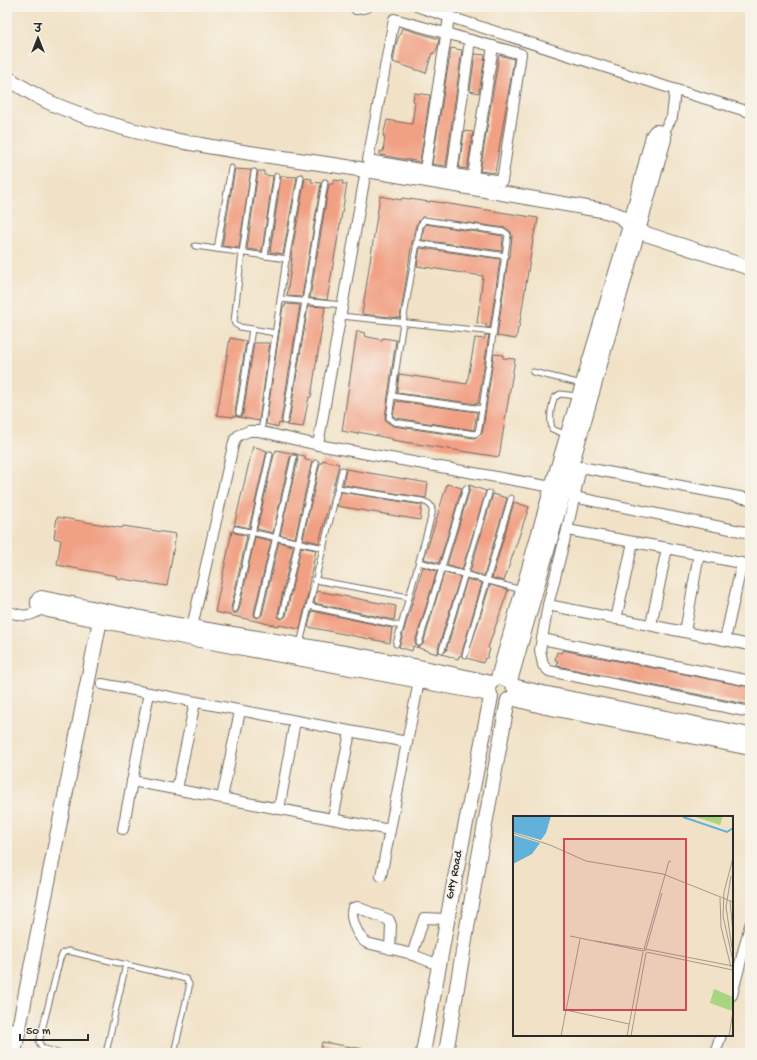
<svg xmlns="http://www.w3.org/2000/svg" width="757" height="1060" viewBox="0 0 757 1060" font-family="'Gochi Hand','Playpen Sans Deva',sans-serif">
<rect width="100%" height="100%" fill="#f7f3e8"/>
<filter id="ink" filterUnits="userSpaceOnUse"><feTurbulence type="fractalNoise" baseFrequency=".025" numOctaves="2"/><feDisplacementMap in="SourceGraphic" scale="8" xChannelSelector="R" yChannelSelector="G"/><feConvolveMatrix kernelMatrix="1 2 1 2 8 2 1 2 1" color-interpolation-filters="sRGB"/></filter>
<filter id="wash" filterUnits="userSpaceOnUse"><feTurbulence type="fractalNoise" baseFrequency=".012" numOctaves="4" result="noise"/><feDisplacementMap in="SourceGraphic" scale="16" xChannelSelector="R" yChannelSelector="G"/><feGaussianBlur stdDeviation="0.9" result="paint"/><feColorMatrix in="noise" values="0 0 0 0 0 0 0 0 0 0 0 0 0 0 0 0 0 1.4 0 .05"/><feComposite in="paint" operator="in"/></filter>
<g filter="url(#wash)">
<rect width="100%" height="100%" fill="#f1e2c7"/>
<g id="blocks">
<g fill="#f1a084">
<path d="M 402,28 L 439,39 L 438,46 L 435,53 L 432,53 L 426,73 L 393,62 L 396,44 Z"/>
<path d="M 451,48 L 462,50 L 446,166 L 432,164 Z"/>
<path d="M 475,54 L 485,55 L 479,93 L 470,91 Z"/>
<path d="M 499,55 L 514,59 L 495,173 L 480,171 Z"/>
<path d="M 414,93 L 430,95 L 420,162 L 380,155 L 380,151 L 383,152 L 385,137 L 383,136 L 387,120 L 412,124 L 415,102 L 413,101 Z"/>
<path d="M 464,131 L 473,132 L 467,169 L 459,168 Z"/>
<path d="M 235,169 L 251,170 L 239,248 L 222,246 Z"/>
<path d="M 258,171 L 264,171 L 264,175 L 273,176 L 262,251 L 247,249 Z"/>
<path d="M 281,176 L 297,177 L 283,254 L 270,252 Z"/>
<path d="M 305,178 L 312,179 L 311,182 L 321,183 L 302,297 L 287,296 L 292,258 L 291,257 Z"/>
<path d="M 334,180 L 343,181 L 342,184 L 347,184 L 327,300 L 310,298 L 329,184 L 333,184 Z"/>
<path d="M 380,196 L 401,200 L 402,198 L 430,202 L 430,201 L 538,218 L 536,230 L 535,230 L 533,240 L 519,328 L 518,328 L 516,339 L 497,336 L 508,259 L 510,257 L 512,236 L 511,232 L 506,228 L 422,217 L 416,225 L 412,242 L 400,318 L 362,314 Z"/>
<path d="M 426,224 L 503,236 L 502,251 L 422,240 L 424,228 Z"/>
<path d="M 420,248 L 500,259 L 490,328 L 486,327 L 486,324 L 477,323 L 483,276 L 417,266 Z"/>
<path d="M 285,304 L 300,305 L 281,420 L 282,424 L 279,423 L 278,427 L 266,424 L 283,306 L 285,307 Z"/>
<path d="M 308,306 L 325,307 L 311,397 L 309,397 L 303,427 L 286,425 L 289,422 Z"/>
<path d="M 357,331 L 365,333 L 364,336 L 382,340 L 383,338 L 396,340 L 385,417 L 386,421 L 393,426 L 474,438 L 477,437 L 482,433 L 483,429 L 494,354 L 503,355 L 503,358 L 515,359 L 499,457 L 392,440 L 393,439 L 358,432 L 358,434 L 342,431 Z"/>
<path d="M 485,335 L 489,335 L 478,404 L 397,393 L 399,374 L 467,384 L 475,338 L 485,339 Z"/>
<path d="M 230,338 L 246,341 L 235,412 L 236,416 L 239,417 L 243,414 L 254,343 L 270,343 L 259,421 L 233,416 L 233,417 L 217,415 Z"/>
<path d="M 396,401 L 477,412 L 474,430 L 396,418 L 393,416 Z"/>
<path d="M 253,446 L 267,451 L 249,528 L 237,525 L 234,526 Z"/>
<path d="M 276,450 L 305,456 L 305,460 L 312,461 L 295,538 L 280,535 L 298,459 L 297,455 L 295,454 L 290,457 L 273,533 L 257,529 L 274,454 L 275,454 Z"/>
<path d="M 323,460 L 339,464 L 319,543 L 303,539 L 320,463 L 322,463 Z"/>
<path d="M 346,469 L 428,483 L 426,498 L 343,485 Z"/>
<path d="M 447,484 L 462,488 L 439,563 L 424,559 Z"/>
<path d="M 469,485 L 486,491 L 462,570 L 447,565 L 470,489 Z"/>
<path d="M 341,492 L 422,505 L 420,520 L 337,506 Z"/>
<path d="M 493,494 L 507,498 L 484,576 L 470,572 Z"/>
<path d="M 514,502 L 529,507 L 504,581 L 492,578 Z"/>
<path d="M 57,517 L 122,528 L 123,526 L 176,534 L 167,586 L 116,578 L 117,576 L 57,565 L 61,540 L 54,538 Z"/>
<path d="M 232,531 L 235,533 L 247,536 L 231,608 L 234,613 L 237,613 L 239,610 L 255,537 L 271,541 L 254,613 L 255,617 L 257,618 L 262,615 L 279,542 L 293,546 L 278,614 L 279,618 L 282,619 L 286,616 L 301,547 L 316,550 L 308,589 L 309,589 L 300,629 L 278,625 L 278,626 L 215,612 Z"/>
<path d="M 423,567 L 437,571 L 415,642 L 416,645 L 418,647 L 423,644 L 444,573 L 460,577 L 438,649 L 439,653 L 437,652 L 437,654 L 413,646 L 412,651 L 399,647 Z"/>
<path d="M 467,579 L 482,583 L 461,656 L 459,656 L 458,659 L 442,654 L 446,651 Z"/>
<path d="M 490,585 L 508,590 L 488,648 L 490,649 L 487,658 L 485,658 L 483,663 L 467,658 Z"/>
<path d="M 317,591 L 396,606 L 394,620 L 314,603 Z"/>
<path d="M 312,611 L 392,628 L 390,643 L 308,627 Z"/>
<path d="M 562,650 L 750,687 L 750,705 L 557,666 L 558,661 L 555,660 L 557,652 L 562,653 Z"/>
<path d="M 322,1042 L 364,1049 L 363,1053 L 320,1053 Z"/>
</g>
</g>
</g>
<g filter="url(#ink)">
<use href="#blocks" fill-opacity="0" stroke="#706b62" stroke-width="1"/>
<g fill="none" stroke-linecap="round" stroke-linejoin="round">
<g stroke="#706b62" stroke-width="7">
<g id="lane">
<path d="M 254,172 L 242,253 L 234,321 L 235,324 L 240,327 L 275,333"/>
<path d="M 424,220 L 505,232 L 508,235 L 479,428 L 478,432 L 475,434 L 394,422 L 389,418 L 403,322 L 420,226 Z"/>
<path d="M 416,243 L 506,256"/>
<path d="M 195,246 L 287,259"/>
<path d="M 217,249 L 231,168"/>
<path d="M 265,256 L 277,176"/>
<path d="M 280,299 L 343,305"/>
<path d="M 341,316 L 494,332"/>
<path d="M 533,372 L 582,384"/>
<path d="M 392,396 L 482,409"/>
<path d="M 239,413 L 252,329"/>
<path d="M 285,421 L 325,182"/>
<path d="M 261,432 L 285,266 L 301,177"/>
<path d="M 567,435 L 552,429 C 549,418 551,409 554,398 L 560,394 L 577,396"/>
<path d="M 338,488 L 422,501 C 430,503 433,506 432,514 L 396,644"/>
<path d="M 236,529 L 324,548"/>
<path d="M 419,562 L 522,590"/>
<path d="M 315,580 L 409,597"/>
<path d="M 309,606 L 401,626"/>
<path d="M 235,609 L 270,454"/>
<path d="M 258,614 L 294,458"/>
<path d="M 282,615 L 316,463"/>
<path d="M 419,643 L 466,488"/>
<path d="M 300,644 L 342,470"/>
<path d="M 442,650 L 489,493"/>
<path d="M 465,655 L 511,498"/>
<path d="M 58,1053 L 42,1048 L 39,1042 L 60,959 L 63,953 L 68,951 L 186,979 L 189,984 L 189,988 L 174,1053"/>
<path d="M 106,1053 L 126,964"/>
</g>
</g>
<g stroke="#706b62" stroke-width="12">
<g id="street">
<path d="M 419,7 L 673,89 L 750,112"/>
<path d="M 356,9 L 367,7"/>
<path d="M 394,19 L 521,54 L 502,181 L 425,170 L 368,160 Z"/>
<path d="M 663,133 L 672,117 L 675,90"/>
<path d="M 452,173 L 470,40"/>
<path d="M 424,176 L 449,17"/>
<path d="M 472,182 L 493,46"/>
<path d="M 318,445 L 366,170"/>
<path d="M 574,497 L 750,533"/>
<path d="M 567,530 L 581,467 L 750,499"/>
<path d="M 750,565 L 667,548 L 567,530 L 548,605 L 540,650 L 543,665 L 549,671 L 750,712"/>
<path d="M 548,605 L 750,645"/>
<path d="M 7,611 C 23,617 28,618 43,608"/>
<path d="M 616,619 L 633,542"/>
<path d="M 651,625 L 667,548"/>
<path d="M 192,627 L 233,446 L 235,439 L 239,435 L 249,431 L 258,431 L 318,445 L 552,487"/>
<path d="M 685,632 L 699,554"/>
<path d="M 542,639 L 750,681"/>
<path d="M 725,640 L 742,563"/>
<path d="M 102,684 L 407,742"/>
<path d="M 132,781 L 390,830"/>
<path d="M 177,789 L 195,702"/>
<path d="M 222,798 L 240,711"/>
<path d="M 279,809 L 295,721"/>
<path d="M 333,819 L 350,732"/>
<path d="M 123,829 L 149,693"/>
<path d="M 381,876 L 419,681"/>
<path d="M 390,949 L 391,925 L 389,920 L 357,907 L 353,908 C 349,917 358,938 367,943 L 408,953 L 439,965"/>
<path d="M 412,955 L 424,918 L 447,919"/>
<path d="M 732,995 L 750,925"/>
<path d="M 7,1028 L 19,1030"/>
<path d="M 715,1053 L 721,1035"/>
</g>
</g>
<g stroke="#706b62" stroke-width="16">
<g id="secondary">
<path d="M 7,78 C 22,87 37,97 53,104 C 151,145 260,153 365,170 C 445,182 526,198 606,211 L 620,216 L 630,226 L 637,231 L 750,268"/>
<path d="M 498,678 L 552,487 L 630,226 L 653,136 L 656,132 L 662,133 L 664,135 L 664,139 L 510,681"/>
<path d="M 502,678 L 510,681 L 513,686 L 538,692 L 750,735"/>
<path d="M 490,694 L 184,637 L 53,611 C 46,609 34,608 39,599 L 42,598 C 94,608 145,620 197,628 C 295,644 394,660 491,683"/>
<path d="M 511,698 L 546,707 L 750,748"/>
<path d="M 14,1053 L 100,620"/>
<path d="M 423,1053 L 454,883 L 491,697"/>
<path d="M 446,1053 L 478,862 L 508,700"/>
</g>
</g>
<use href="#lane" stroke="#fff" stroke-width="5"/>
<use href="#street" stroke="#fff" stroke-width="10"/>
<use href="#secondary" stroke="#fff" stroke-width="14"/>
</g>
</g>
<g text-anchor="middle" dominant-baseline="central" stroke-width="4" stroke-linejoin="round" paint-order="stroke">
<g font-size="12" fill="#2b2b2b" stroke="#f7f3e8">
<text transform="translate(455 875) rotate(-79)">GHY Road</text>
</g>
</g>
<g transform="translate(513 816)">
<rect width="220" height="220" fill="#f1e2c7"/>
<path d="M 180,0 L 210,0 L 207,9 ZM 201,173 L 220,181 L 219,195 L 197,187 Z" fill="#a9d481"/>
<path d="M 0,0 L 38,0 L 33,17 L 28,24 L 0,16 ZM 0,19 L 27,27 L 19,38 L 0,48 Z" fill="#60b2db"/>
<path fill="none" stroke="#60b2db" stroke-width="2" d="M 170,1 L 214,16 L 220,12"/>
<path fill="none" stroke="#a29989" stroke-width="1" d="M 0,17 L 37,29 L 73,45 L 150,58 L 220,86M 220,42 L 211,76 L 210,100 L 220,145M 218,60 L 213,91 L 219,132M 207,82 L 208,111 L 218,151M 217,85 L 220,117M 57,120 L 130,135M 82,125 L 130,133M 131,133 L 156,45 L 158,46M 133,133 L 149,77M 133,134 L 130,135 L 132,133 L 220,150M 133,136 L 220,154M 53,194 L 116,208M 48,220 L 67,123M 114,220 L 130,136M 118,220 L 133,137M 216,220 L 220,195"/>
<path fill="#d1495b" fill-opacity="0.15" stroke="#d1495b" stroke-width="2" d="M 51,23 L 173,23 L 173,194 L 51,194 Z"/>
<rect width="220" height="220" fill="none" stroke="#2b2b2b" stroke-width="2"/>
</g>
<rect width="757" height="1060" fill="none" stroke="#f7f3e8" stroke-width="24"/>
<g transform="translate(38 38)" stroke="#f7f3e8" stroke-width="3" paint-order="stroke">
<path d="M0-3L7 15L0 10L-7 15Z" fill="#2b2b2b"/>
<text y="-6" font-size="11" font-weight="bold" text-anchor="middle" fill="#2b2b2b">उ</text>
</g>
<path d="M20 1034v6h68v-6" fill="none" stroke="#2b2b2b" stroke-width="2"/>
<text x="26" y="1034" font-size="12" fill="#2b2b2b" stroke="#f7f3e8" stroke-width="3" paint-order="stroke">50 m</text>
</svg>
